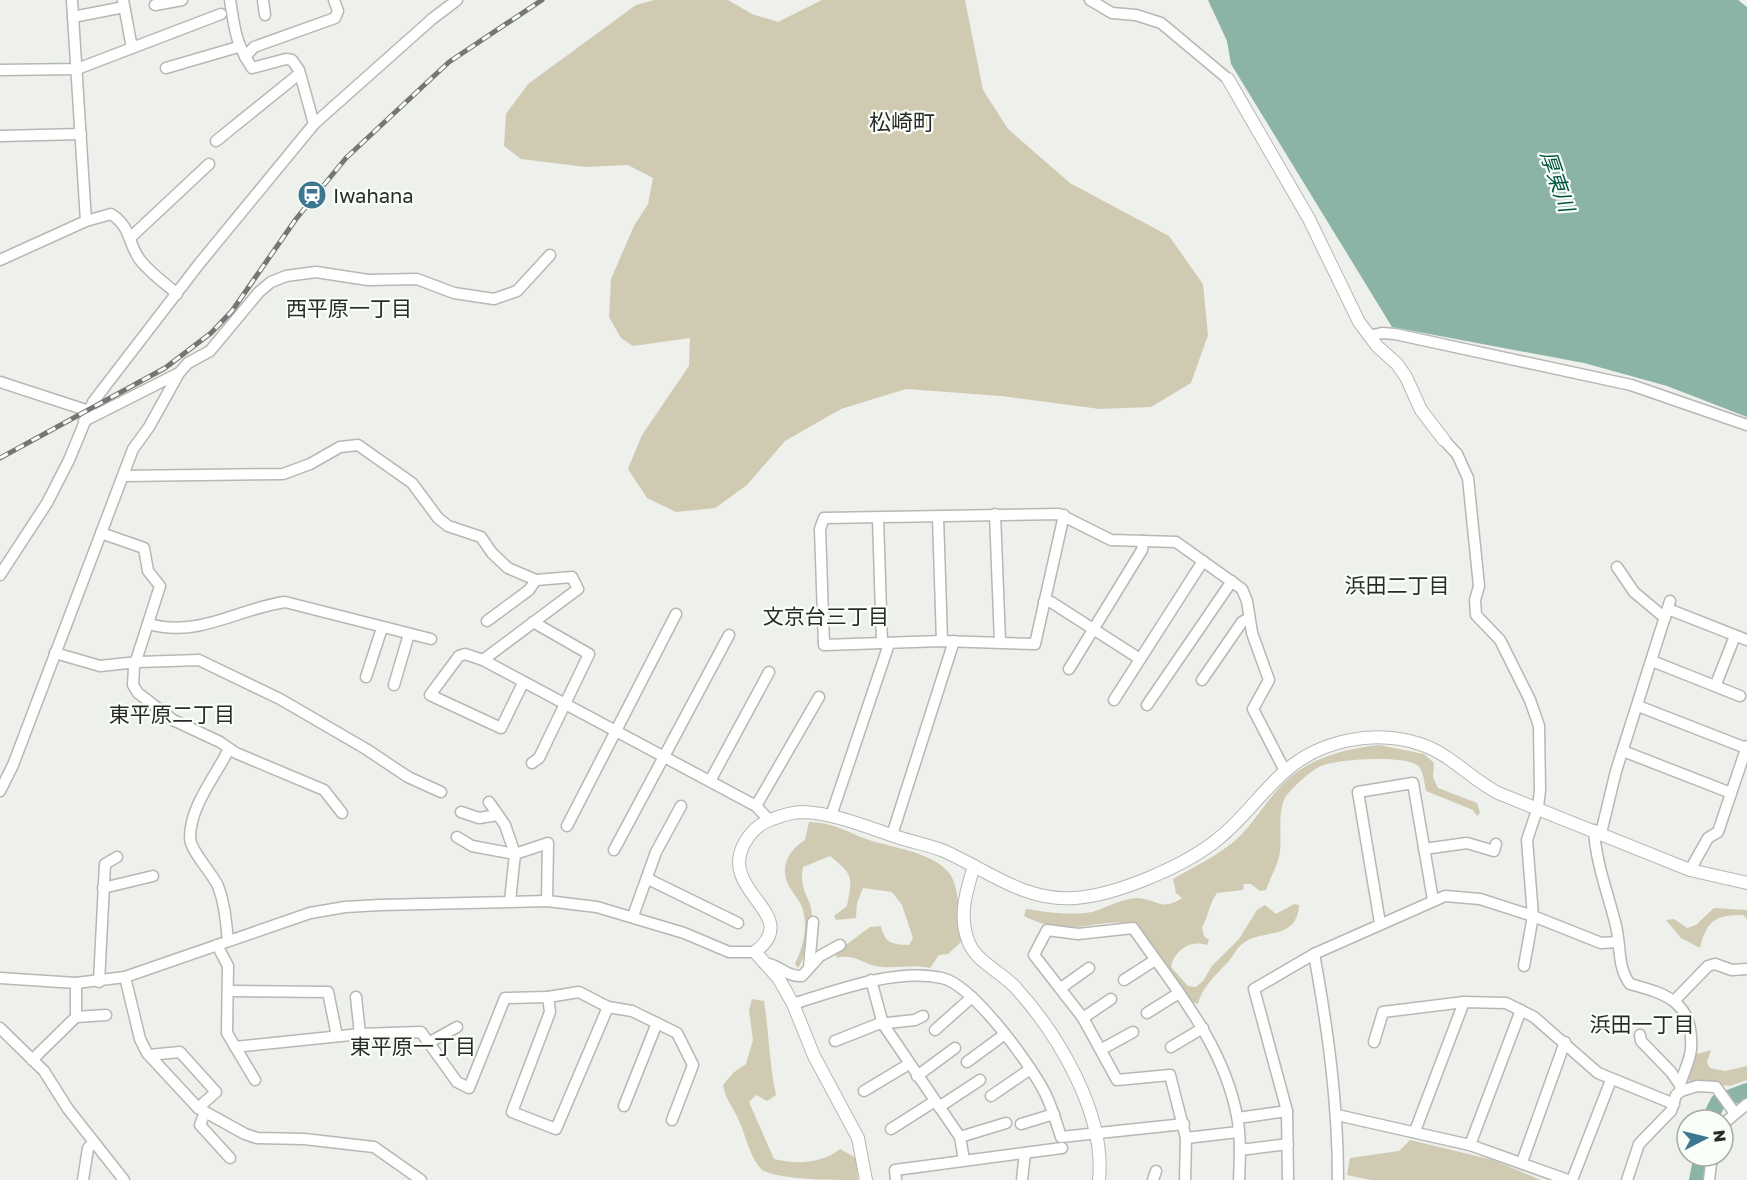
<svg xmlns="http://www.w3.org/2000/svg" width="1747" height="1180" viewBox="0 0 1747 1180" font-family="'Golos Text','Noto Sans JP',sans-serif">
<rect width="100%" height="100%" fill="#edf0eb"/>
<g fill="#d0cab2">
<path d="M 654,0 L 728,0 L 752,14 L 778,22 L 822,0 L 965,0 L 983,90 L 1008,129 L 1070,183 L 1169,236 L 1203,284 L 1208,335 L 1191,383 L 1151,407 L 1100,409 L 1001,396 L 906,389 L 841,409 L 785,441 L 747,485 L 715,508 L 676,512 L 647,498 L 628,469 L 642,435 L 689,366 L 690,338 L 633,346 L 621,338 L 609,317 L 611,279 L 634,226 L 648,204 L 653,178 L 628,165 L 586,167 L 521,159 L 504,146 L 506,114 L 528,84 L 636,5 Z"/>
<path d="M 1379,745 L 1424,754 L 1434,763 L 1433,777 L 1438,788 L 1477,803 L 1480,813 L 1477,816 L 1473,810 L 1426,791 C 1424,783 1424,770 1417,765 C 1403,755 1337,759 1321,766 C 1310,771 1294,786 1286,796 C 1277,811 1282,835 1280,851 C 1279,863 1270,878 1266,890 L 1260,891 L 1251,884 L 1244,884 L 1243,890 L 1217,893 C 1209,903 1209,916 1202,927 L 1204,936 L 1209,940 L 1207,945 C 1190,939 1174,951 1171,967 L 1188,986 L 1196,987 L 1203,981 L 1212,966 L 1239,939 L 1257,910 L 1265,905 L 1276,914 L 1294,904 L 1299,905 C 1297,942 1260,928 1242,944 C 1236,949 1233,957 1227,963 C 1215,976 1202,987 1198,1004 L 1189,1001 L 1139,928 C 1120,916 1093,927 1070,927 C 1053,927 1039,924 1024,916 L 1026,909 C 1047,912 1071,916 1092,912 C 1106,908 1123,898 1137,898 C 1158,899 1160,912 1182,898 L 1176,893 L 1173,879 C 1195,866 1220,855 1239,837 C 1254,822 1265,803 1280,787 C 1305,759 1343,749 1379,745 Z"/>
<path d="M 809,822 C 830,822 846,831 866,839 C 891,848 932,851 950,874 C 960,889 960,924 961,942 L 948,954 L 939,955 L 930,968 C 914,964 899,968 882,967 C 863,966 857,953 837,958 L 835,953 L 870,927 L 881,926 C 885,944 892,944 909,945 L 913,938 L 902,905 L 892,892 L 863,888 L 857,903 L 856,918 L 836,920 L 834,916 L 847,906 C 853,876 853,875 830,856 L 803,867 C 798,892 813,898 812,918 C 812,931 805,958 798,968 L 795,964 C 803,947 808,929 803,910 C 800,900 794,895 789,886 C 779,867 789,850 805,840 Z"/>
<path d="M 1714,908 L 1747,910 L 1747,919 L 1743,915 C 1715,915 1707,920 1700,948 L 1681,938 L 1666,920 L 1674,919 L 1687,928 L 1696,925 Z"/>
<path d="M 752,999 L 764,1001 C 769,1033 769,1062 776,1095 L 767,1101 L 756,1095 L 749,1102 L 774,1159 C 796,1165 823,1163 840,1149 L 856,1158 L 858,1180 C 833,1180 780,1180 762,1170 C 750,1158 746,1137 740,1123 C 734,1107 726,1102 723,1085 L 733,1073 L 746,1064 L 753,1040 L 749,1010 Z"/>
<path d="M 1711,1050 L 1707,1062 L 1710,1068 L 1725,1071 L 1747,1066 L 1747,1080 L 1730,1086 L 1689,1082 L 1688,1072 L 1694,1055 Z"/>
<path d="M 1410,1140 L 1493,1160 L 1541,1180 L 1371,1180 L 1347,1175 L 1350,1158 L 1399,1151 Z"/>
</g>
<path fill="#8cb4a6" d="M 1208,0 L 1738,0 L 1747,7 L 1747,417 L 1667,386 L 1584,363 L 1392,327 L 1231,64 L 1227,41 Z"/>
<g fill="none" stroke-linecap="round" stroke-linejoin="round">
<g stroke="#8cb4a6" stroke-width="16">
<path d="M 1709,1120 L 1718,1102 L 1747,1091"/>
<path d="M 1697,1180 L 1702,1156"/>
</g>
<g stroke="#b5b8b3" stroke-width="13">
<g id="minor">
<path d="M 72,0 L 86,221"/>
<path d="M 123,0 L 132,48"/>
<path d="M 230,0 C 235,30 235,42 252,68 L 286,59 L 292,60 L 299,70 L 314,124"/>
<path d="M 263,0 L 265,15"/>
<path d="M 1090,0 L 1112,13 L 1136,15 L 1161,23 L 1228,79"/>
<path d="M 155,5 L 182,0"/>
<path d="M 73,17 L 124,7"/>
<path d="M 245,57 L 254,47 L 335,18 L 338,11 L 334,0"/>
<path d="M 166,68 L 238,47"/>
<path d="M 0,70 L 77,69 L 221,14"/>
<path d="M 0,136 L 81,134"/>
<path d="M 216,141 L 299,74"/>
<path d="M 131,237 L 209,164"/>
<path d="M 0,260 L 86,221 L 111,214 C 130,226 128,241 138,257 C 147,271 165,283 177,294"/>
<path d="M 1369,336 L 1382,333 L 1395,334 L 1631,385 L 1747,425"/>
<path d="M 0,382 L 89,411"/>
<path d="M 84,421 L 179,373"/>
<path d="M 1444,440 L 1457,454 L 1468,478 L 1479,586 L 1475,600 L 1476,615 L 1500,640 L 1530,700 L 1539,726 L 1540,790 L 1538,807 L 1527,840 L 1533,916 L 1524,966"/>
<path d="M 123,476 L 283,474 L 310,464 L 340,447 L 358,445 L 412,483 L 438,518 L 448,526 L 481,537 L 492,553 L 508,568 L 536,580 L 572,577 L 578,589 L 483,660"/>
<path d="M 995,514 L 1000,642"/>
<path d="M 1064,515 L 1035,644 L 942,641 L 824,645 L 820,529 L 824,518 L 1059,514 L 1111,540 L 1176,542 L 1242,589 L 1247,601 L 1252,633 L 1269,680 L 1253,709 L 1285,771"/>
<path d="M 938,517 L 942,641"/>
<path d="M 878,518 L 882,643"/>
<path d="M 101,533 L 144,548 L 148,571 L 160,586 L 134,667 L 133,685 L 138,693 L 173,720 L 220,742 L 236,753 L 324,790 L 342,813"/>
<path d="M 1617,567 L 1634,592 L 1665,618"/>
<path d="M 0,575 L 47,503 L 69,460 L 93,402 L 199,264 L 314,124 L 432,19 L 457,0"/>
<path d="M 1044,602 L 1051,602 L 1140,659"/>
<path d="M 1668,609 L 1747,640"/>
<path d="M 487,621 L 529,590 L 536,580"/>
<path d="M 149,624 C 198,638 237,609 285,602 L 431,639"/>
<path d="M 55,653 L 100,666 L 138,662 L 199,660 L 280,699 L 366,749 L 408,777 L 441,792"/>
<path d="M 1652,661 L 1740,696"/>
<path d="M 1069,669 L 1142,550 L 1143,541"/>
<path d="M 366,677 L 382,628"/>
<path d="M 1202,680 L 1242,622 L 1249,618"/>
<path d="M 523,683 L 501,728 L 430,695 L 459,656 L 465,654 L 483,660 L 756,806 L 769,820"/>
<path d="M 1716,684 L 1735,636"/>
<path d="M 394,685 L 409,634"/>
<path d="M 1114,700 L 1203,561"/>
<path d="M 1147,705 L 1232,581"/>
<path d="M 1638,706 L 1746,748"/>
<path d="M 1623,751 L 1731,793"/>
<path d="M 532,763 L 539,758 L 589,654 L 533,622"/>
<path d="M 710,781 L 769,672"/>
<path d="M 0,791 L 13,765 L 133,449 L 149,427 L 179,373 L 188,363 L 210,351 L 259,292 L 271,282 L 286,276 L 316,272 L 368,280 L 417,279 L 454,293 L 494,299 L 517,291 L 550,255"/>
<path d="M 489,802 L 505,825 L 515,854 L 548,843 L 547,901"/>
<path d="M 756,806 L 819,697"/>
<path d="M 461,812 L 479,818 L 498,815"/>
<path d="M 831,816 L 889,644"/>
<path d="M 567,826 L 676,614"/>
<path d="M 1594,830 C 1596,864 1608,893 1616,926 C 1621,946 1617,967 1630,984 C 1667,994 1694,1002 1691,1049 C 1690,1061 1683,1073 1680,1085 L 1681,1091"/>
<path d="M 1601,833 L 1616,771 L 1670,601"/>
<path d="M 892,835 L 954,641"/>
<path d="M 457,837 L 472,846 L 515,854 L 510,901"/>
<path d="M 1424,849 L 1467,843 L 1494,851 L 1496,844"/>
<path d="M 614,850 L 729,635"/>
<path d="M 1690,870 L 1708,838 L 1718,832 L 1747,746"/>
<path d="M 648,879 L 738,923"/>
<path d="M 103,888 L 153,876"/>
<path d="M 633,916 L 656,852 L 681,806"/>
<path d="M 1380,923 L 1358,792 L 1413,783 L 1433,900"/>
<path d="M 228,941 C 226,922 225,904 218,886 C 212,873 190,850 190,838 C 190,806 215,777 229,749"/>
<path d="M 217,945 L 228,966 L 227,1033 L 255,1080"/>
<path d="M 1314,954 C 1328,1030 1338,1103 1338,1180"/>
<path d="M 764,963 C 779,964 786,977 802,976 L 820,956 L 840,945"/>
<path d="M 809,967 L 813,922"/>
<path d="M 125,977 L 140,1039 L 147,1053 L 198,1108 L 245,1134 L 257,1138 L 304,1139 L 374,1147 L 421,1180"/>
<path d="M 0,978 L 76,983 L 125,977 L 310,913 L 345,907 L 380,905 L 547,901 L 597,907 L 684,933 L 729,952 L 755,952"/>
<path d="M 871,980 L 883,1024 L 960,1137 L 964,1160"/>
<path d="M 1124,980 L 1155,960"/>
<path d="M 99,982 L 105,864 L 117,857"/>
<path d="M 1061,988 L 1089,968"/>
<path d="M 229,991 L 328,992 L 337,1036"/>
<path d="M 356,997 L 360,1034"/>
<path d="M 548,997 L 579,992 L 608,1007"/>
<path d="M 1675,1000 L 1708,966 L 1715,964 L 1732,970 L 1747,969"/>
<path d="M 793,1004 C 837,990 896,968 942,978 C 973,985 1031,1065 1045,1093 C 1052,1107 1056,1122 1061,1137 L 1184,1124"/>
<path d="M 1147,1013 L 1179,993"/>
<path d="M 76,1017 L 106,1015"/>
<path d="M 1083,1018 L 1111,999"/>
<path d="M 0,1028 L 44,1071 L 68,1109 L 124,1180"/>
<path d="M 935,1030 L 972,997"/>
<path d="M 1640,1035 L 1641,1041 L 1671,1072 L 1680,1085"/>
<path d="M 835,1041 L 878,1024 L 915,1020 L 923,1016"/>
<path d="M 430,1042 L 457,1027"/>
<path d="M 1374,1042 L 1383,1012 L 1464,1002 L 1506,1003 L 1534,1017 L 1598,1073 L 1674,1104"/>
<path d="M 235,1047 L 360,1034 L 421,1032 L 457,1082 L 469,1088 L 505,998 L 548,997 L 550,1012 L 512,1112 L 556,1129 L 608,1007 L 632,1011 L 677,1033 L 693,1065 L 672,1120"/>
<path d="M 1171,1047 L 1203,1028"/>
<path d="M 1102,1049 L 1133,1032"/>
<path d="M 149,1055 L 180,1052 L 216,1092 L 198,1108"/>
<path d="M 32,1060 L 76,1017 L 76,983"/>
<path d="M 967,1062 L 1005,1034"/>
<path d="M 917,1076 L 955,1048"/>
<path d="M 864,1091 L 909,1064"/>
<path d="M 991,1096 L 1029,1070"/>
<path d="M 624,1106 L 657,1023"/>
<path d="M 939,1107 L 980,1080"/>
<path d="M 205,1112 L 200,1125 L 230,1158"/>
<path d="M 1337,1115 L 1470,1145 L 1568,1180"/>
<path d="M 1238,1118 L 1287,1111"/>
<path d="M 1021,1124 L 1054,1114"/>
<path d="M 1723,1124 L 1747,1104"/>
<path d="M 891,1129 L 935,1101"/>
<path d="M 1415,1131 L 1464,1002"/>
<path d="M 960,1137 L 1006,1123"/>
<path d="M 1186,1138 L 1238,1132"/>
<path d="M 1470,1145 L 1521,1010"/>
<path d="M 1240,1150 L 1288,1144"/>
<path d="M 1522,1162 L 1565,1042"/>
<path d="M 83,1180 L 88,1148 L 94,1142"/>
<path d="M 896,1180 L 895,1170 L 1062,1148"/>
<path d="M 1022,1180 L 1025,1153"/>
<path d="M 1153,1180 L 1156,1171"/>
<path d="M 1185,1180 L 1186,1138 L 1170,1075 L 1117,1080 L 1083,1018 L 1034,955 L 1047,930 L 1078,934 L 1133,928 C 1174,987 1223,1043 1237,1116 C 1241,1137 1240,1159 1239,1180"/>
<path d="M 1288,1180 L 1287,1111 L 1254,989 L 1314,954 L 1445,896 L 1480,899 L 1533,916 L 1601,943 L 1618,942"/>
<path d="M 1572,1180 L 1611,1080"/>
<path d="M 1627,1180 L 1639,1144 L 1671,1111 L 1676,1095 L 1681,1091 L 1697,1086 L 1716,1087 L 1734,1112"/>
<path d="M 1709,1180 L 1712,1156"/>
</g>
</g>
<g stroke="#b5b8b3" stroke-width="14">
<g id="tertiary">
<path d="M 1228,79 L 1309,219 L 1359,322 L 1377,346 L 1397,364 L 1406,377 L 1421,410 L 1444,440"/>
<path d="M 974,866 C 966,892 958,917 969,943 C 977,962 1001,972 1015,987 C 1058,1034 1106,1114 1099,1180"/>
<path d="M 866,1180 L 858,1138 L 814,1056 L 793,1004 L 779,979 L 755,952 C 805,914 716,892 745,842 C 751,832 759,824 770,820 C 780,816 792,812 803,812 C 834,813 867,827 897,837 C 912,842 929,845 944,851 C 987,870 1025,902 1075,898 C 1117,895 1185,866 1218,839 C 1242,820 1260,794 1283,773 C 1319,740 1374,729 1420,744 C 1449,753 1471,779 1498,793 L 1690,870 L 1747,883"/>
</g>
</g>
<use href="#minor" stroke="#fff" stroke-width="10"/>
<use href="#tertiary" stroke="#fff" stroke-width="12"/>
<g stroke="#757673" stroke-width="5">
<path id="rail" d="M 0,458 L 165,368 L 211,333 L 232,311 L 296,219 L 346,158 L 449,62 L 542,0"/>
</g>
<use href="#rail" stroke="#fafef8" stroke-width="3" stroke-dasharray="9" stroke-linecap="butt"/>
</g>
<defs>
<g id="station-disc" transform="scale(1.5)"><circle r="9.5" fill="#3d7790" stroke="#fafef8"/><path d="M-3-6H3Q5-6 5-4V2Q5 4 3 4L4.5 6H3L1.5 4h-3L-3 6H-4.5L-3 4Q-5 4-5 2V-4Q-5-6-3-6ZM-3.5-4v3h7v-3ZM-3.5 1v1.5H-2V1ZM2 1v1.5H3.5V1Z" fill="#fff"/></g>
</defs>
<g fill-rule="evenodd">
<use href="#station-disc" x="312" y="195"/>
</g>
<g text-anchor="middle" dominant-baseline="central" stroke-width="4.5" stroke-linejoin="round" paint-order="stroke">
<g font-size="20" fill="#2a2b29" stroke="#fafef8" text-anchor="start">
<text x="333" y="195">Iwahana</text>
</g>
<g font-size="21" font-style="italic" fill="#015542" stroke="#fafef8">
<text transform="translate(1558 181) rotate(71)">厚東川</text>
</g>
<g font-size="21" fill="#2a2b29" stroke="#fafef8">
<text x="349" y="308">西平原一丁目</text>
<text x="1397" y="585">浜田二丁目</text>
<text x="826" y="616">文京台三丁目</text>
<text x="172" y="714">東平原二丁目</text>
<text x="1642" y="1024">浜田一丁目</text>
<text x="413" y="1046">東平原一丁目</text>
</g>
<g font-size="22" fill="#2a2b29" stroke="#fafef8">
<text x="902" y="121">松崎町</text>
</g>
</g>
<g transform="translate(1705 1138) rotate(83)"><circle r="28" fill="#fafef8" stroke="#a7aaa5" stroke-width="1.5"/>
<path d="M0-4.5L10 22L0 15L-10 22Z" fill="#3d7790"/>
<text y="-9" font-size="16" font-weight="bold" text-anchor="middle" fill="#2a2b29">N</text>
</g>
</svg>
